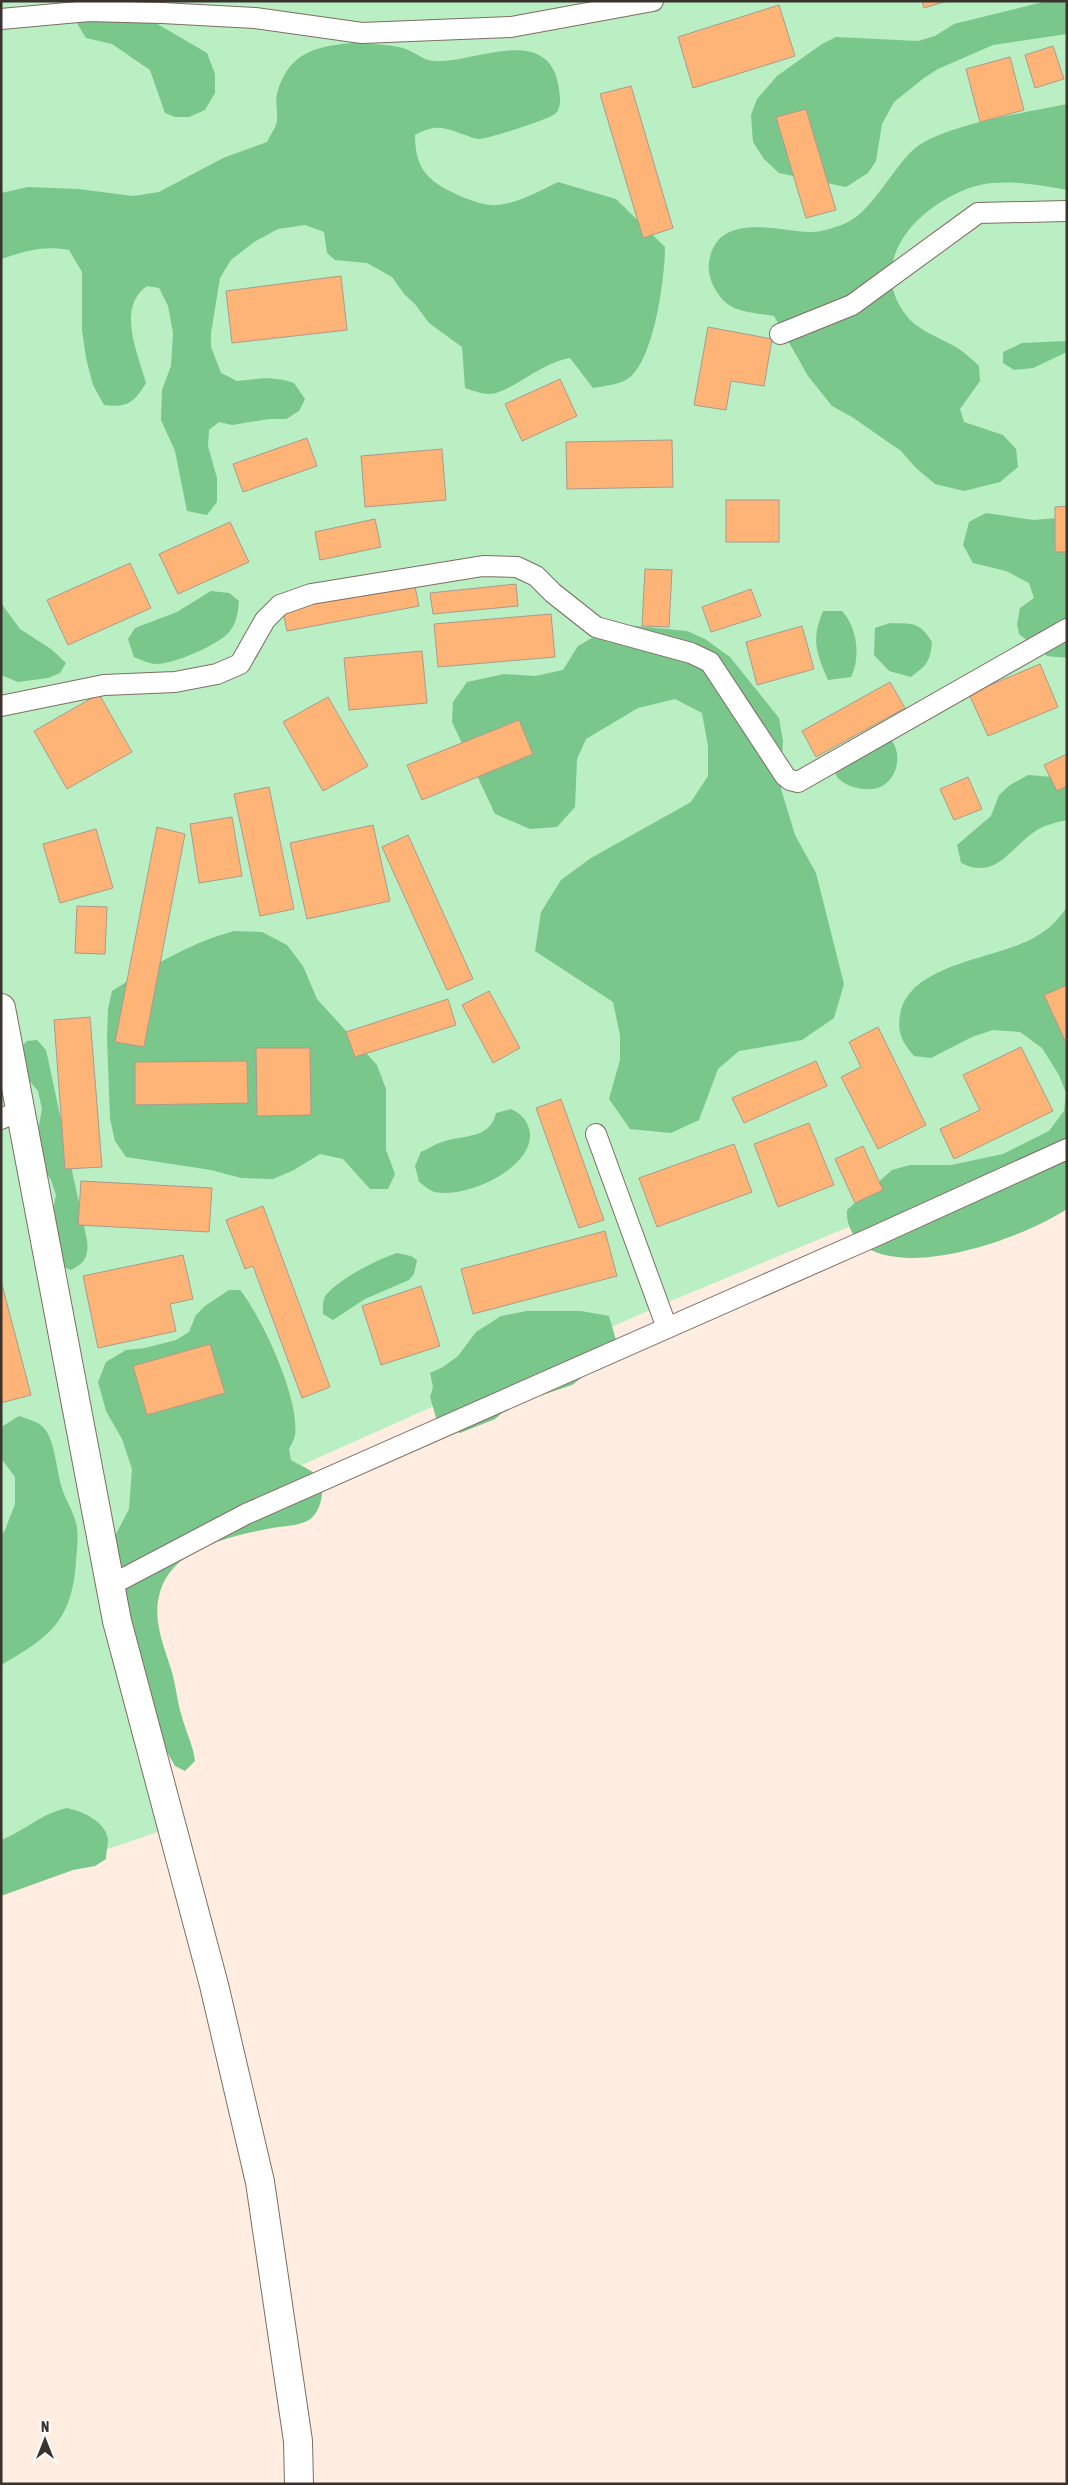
<svg xmlns="http://www.w3.org/2000/svg" width="1068" height="2485" viewBox="0 0 1068 2485" font-family="'Asap Condensed',sans-serif">
<rect width="100%" height="100%" fill="#feede0"/>
<path fill="#b9efc3" d="M 1,1 L 1067,1 L 1067,1136 L 659,1306 L 102,1554 L 164,1830 L 1,1885 Z"/>
<g fill="#79c78a">
<path d="M 1047,1 L 1067,1 L 1067,34 L 993,45 L 938,69 L 924,78 L 894,102 L 882,124 L 876,161 L 868,173 L 846,187 L 779,173 L 764,159 L 753,142 L 751,115 L 757,99 L 777,76 L 822,44 L 836,37 L 918,41 L 935,36 L 954,24 Z"/>
<path d="M 75,9 L 149,19 L 207,53 L 215,74 L 215,93 L 205,110 L 189,117 L 175,117 L 165,113 L 150,70 L 112,44 L 86,38 L 78,25 Z"/>
<path d="M 354,43 C 371,44 389,44 406,49 C 415,52 424,61 434,61 C 474,64 550,21 559,89 C 560,98 562,107 555,114 C 547,120 490,138 479,139 C 475,139 469,136 465,135 C 443,127 436,124 415,135 C 415,173 432,184 465,198 C 476,202 486,206 498,205 C 519,203 539,191 558,182 L 616,199 L 665,247 C 665,276 654,368 624,381 C 615,385 603,386 593,388 L 570,358 C 542,363 522,384 496,393 C 486,396 474,391 465,388 L 462,347 L 429,323 L 415,304 L 404,294 L 392,277 L 367,263 L 335,260 L 327,253 L 324,232 L 305,225 L 278,229 L 254,242 L 231,260 L 220,278 L 211,333 L 211,347 L 221,373 L 237,381 L 267,378 L 284,380 L 294,383 L 305,399 L 299,411 L 286,419 L 269,419 L 232,425 L 219,422 L 209,430 L 208,446 L 217,478 L 217,502 L 207,515 L 187,511 L 175,451 L 161,420 L 162,390 L 171,366 L 173,333 L 168,306 L 159,288 L 147,286 C 116,308 138,353 146,383 C 134,403 127,408 104,405 L 93,385 L 86,358 L 82,330 L 82,272 L 69,250 C 44,245 25,251 1,259 L 1,193 L 28,187 L 78,189 L 133,196 L 159,192 L 223,158 L 267,142 C 270,135 276,128 277,121 C 278,112 275,103 277,94 C 288,52 316,46 354,43 Z"/>
<path d="M 1067,104 L 1067,190 C 1040,185 1007,179 980,185 C 927,198 865,255 903,311 C 916,331 940,337 959,349 C 966,354 973,360 979,366 L 980,381 L 960,409 L 964,422 L 1003,435 L 1016,449 L 1018,467 L 1000,482 L 964,491 L 935,484 L 916,468 L 901,451 L 852,417 L 832,406 L 808,376 L 774,316 C 757,313 734,313 722,299 C 712,286 706,274 710,257 C 721,212 778,231 809,232 C 819,233 837,227 846,223 C 871,212 892,170 912,151 C 939,125 1029,112 1067,104 Z"/>
<path d="M 1067,341 L 1067,352 L 1033,368 L 1014,370 L 1003,363 L 1003,352 L 1022,343 Z"/>
<path d="M 986,513 L 1034,520 L 1067,517 L 1067,658 L 1047,656 L 1019,634 L 1017,624 L 1020,608 L 1034,598 L 1029,583 L 1006,571 L 973,563 L 963,545 L 969,522 Z"/>
<path d="M 211,591 L 229,593 L 239,601 C 238,611 237,622 230,631 C 219,645 174,664 156,664 C 149,664 140,659 134,657 L 128,639 L 135,628 L 177,612 Z"/>
<path d="M 1,603 L 20,629 L 51,649 L 66,663 L 60,673 L 48,678 L 18,682 L 1,675 Z"/>
<path d="M 823,611 L 842,611 C 857,627 861,657 851,677 L 828,680 C 816,652 811,640 823,611 Z"/>
<path d="M 890,623 C 913,624 919,621 932,642 C 930,662 927,665 911,677 L 889,671 L 874,655 L 875,628 Z"/>
<path d="M 616,624 L 687,631 L 705,639 L 730,657 L 779,718 L 783,741 L 781,789 L 795,835 L 816,873 L 844,984 L 834,1018 L 802,1040 L 739,1051 L 718,1069 L 699,1120 L 671,1133 L 630,1129 L 609,1099 L 620,1060 L 620,1035 L 613,1002 L 535,951 L 541,912 L 561,880 L 591,858 L 691,802 L 708,776 L 708,746 L 702,713 L 675,699 L 638,708 L 586,739 L 577,759 L 575,807 L 557,827 L 530,829 L 495,814 L 452,722 L 453,702 L 467,682 L 504,674 L 535,676 L 563,670 L 578,646 Z"/>
<path d="M 889,738 C 903,750 899,779 880,787 C 868,792 848,788 839,779 C 836,777 835,771 834,768 Z"/>
<path d="M 1028,775 L 1067,778 L 1067,820 C 1057,822 1045,825 1037,830 C 1010,847 997,881 961,863 L 957,845 L 991,816 L 999,795 L 1010,785 Z"/>
<path d="M 1067,907 L 1067,1209 C 1023,1238 907,1280 861,1244 C 852,1236 846,1222 847,1210 L 892,1170 L 910,1165 L 951,1165 L 1003,1154 L 1049,1131 L 1064,1111 L 1066,1093 L 1059,1075 L 1042,1048 L 1020,1032 L 993,1030 L 972,1037 L 931,1058 L 914,1056 C 903,1043 897,1034 900,1015 C 909,962 999,960 1037,936 C 1049,929 1059,919 1067,907 Z"/>
<path d="M 234,931 L 262,932 L 287,945 L 303,966 L 317,999 L 377,1065 L 386,1089 L 386,1150 L 395,1174 L 388,1189 L 370,1189 L 343,1159 L 320,1154 L 294,1170 L 273,1179 L 241,1178 L 211,1170 L 126,1157 L 115,1141 L 110,1119 L 107,1037 L 108,1009 L 112,991 C 151,967 189,943 234,931 Z"/>
<path d="M 37,1040 L 46,1050 L 87,1240 C 89,1256 85,1263 71,1270 L 62,1266 L 52,1215 L 56,1195 L 51,1180 L 41,1164 L 37,1136 L 42,1109 L 38,1091 L 27,1078 L 20,1048 L 27,1041 Z"/>
<path d="M 511,1109 C 522,1114 529,1122 530,1134 C 532,1169 465,1199 435,1192 C 430,1191 424,1185 419,1182 L 415,1166 L 421,1152 C 428,1149 435,1144 442,1142 C 464,1134 490,1140 496,1113 Z"/>
<path d="M 397,1253 L 411,1256 L 417,1260 L 414,1274 L 409,1280 L 365,1299 L 333,1320 L 323,1314 C 323,1307 322,1301 326,1295 C 339,1279 378,1259 397,1253 Z"/>
<path d="M 229,1290 L 240,1290 C 262,1317 300,1399 295,1435 C 294,1440 291,1445 289,1449 L 291,1460 C 299,1465 311,1469 317,1476 C 327,1487 321,1512 309,1520 C 298,1526 285,1526 272,1528 C 233,1536 173,1547 160,1592 C 152,1619 163,1643 171,1669 C 176,1685 177,1702 182,1717 C 186,1732 193,1745 195,1761 L 185,1771 L 175,1766 L 162,1743 L 113,1567 L 114,1538 L 129,1509 L 132,1469 L 122,1439 L 106,1411 L 98,1382 L 106,1362 L 126,1350 L 145,1348 L 176,1340 L 189,1332 L 196,1315 L 205,1306 Z"/>
<path d="M 527,1311 L 581,1311 L 609,1316 L 616,1340 L 601,1363 L 572,1385 L 510,1406 L 495,1419 L 460,1433 L 437,1421 L 430,1397 L 433,1387 L 430,1373 L 443,1367 L 458,1356 L 476,1332 L 501,1316 Z"/>
<path d="M 19,1416 C 27,1419 37,1421 43,1427 C 54,1437 57,1470 61,1485 C 64,1498 73,1510 76,1523 C 79,1535 77,1549 76,1561 C 72,1621 50,1637 1,1665 L 1,1535 L 5,1530 L 15,1504 L 15,1477 L 1,1458 L 1,1432 L 3,1426 Z"/>
<path d="M 67,1808 C 82,1811 105,1821 108,1839 C 108,1845 106,1853 106,1859 L 95,1866 L 73,1870 L 1,1896 L 1,1840 C 25,1831 40,1814 67,1808 Z"/>
</g>
<g fill="#feb476" stroke="#aa9a8e">
<path d="M 922,1 L 947,1 L 924,8 Z"/>
<path d="M 779,5 L 795,56 L 693,88 L 678,37 Z"/>
<path d="M 1053,46 L 1064,79 L 1035,88 L 1025,55 Z"/>
<path d="M 1010,57 L 1024,110 L 980,122 L 966,69 Z"/>
<path d="M 631,86 L 673,228 L 643,238 L 600,94 Z"/>
<path d="M 806,109 L 836,210 L 806,218 L 776,117 Z"/>
<path d="M 341,276 L 347,330 L 232,343 L 226,291 Z"/>
<path d="M 708,327 L 772,339 L 764,386 L 731,381 L 726,410 L 694,405 Z"/>
<path d="M 560,379 L 577,416 L 522,441 L 505,404 Z"/>
<path d="M 307,438 L 317,466 L 243,492 L 233,464 Z"/>
<path d="M 672,440 L 673,487 L 567,489 L 566,442 Z"/>
<path d="M 442,449 L 446,500 L 365,507 L 361,456 Z"/>
<rect x="726" y="500" width="53" height="42"/>
<path d="M 1067,506 L 1067,552 L 1055,552 L 1055,507 Z"/>
<path d="M 375,519 L 381,547 L 320,560 L 315,532 Z"/>
<path d="M 230,522 L 249,562 L 178,594 L 159,554 Z"/>
<path d="M 130,563 L 151,608 L 68,645 L 47,600 Z"/>
<path d="M 645,569 L 672,570 L 669,627 L 642,626 Z"/>
<path d="M 414,582 L 419,606 L 287,631 L 282,607 Z"/>
<path d="M 516,584 L 518,606 L 433,614 L 430,593 Z"/>
<path d="M 751,589 L 761,616 L 711,632 L 702,607 Z"/>
<path d="M 551,614 L 555,657 L 438,667 L 434,624 Z"/>
<path d="M 802,626 L 814,669 L 757,685 L 746,642 Z"/>
<path d="M 422,651 L 427,703 L 349,710 L 344,658 Z"/>
<path d="M 1040,664 L 1058,707 L 988,736 L 969,694 Z"/>
<path d="M 890,682 L 905,708 L 816,757 L 802,731 Z"/>
<path d="M 99,694 L 132,752 L 67,789 L 34,731 Z"/>
<path d="M 328,697 L 368,766 L 323,791 L 283,722 Z"/>
<path d="M 519,720 L 533,754 L 422,800 L 407,765 Z"/>
<path d="M 1067,754 L 1067,786 L 1057,791 L 1044,765 Z"/>
<path d="M 968,777 L 982,809 L 954,820 L 940,789 Z"/>
<path d="M 269,787 L 294,909 L 260,916 L 234,794 Z"/>
<path d="M 232,817 L 242,876 L 199,883 L 190,824 Z"/>
<path d="M 373,825 L 390,901 L 307,919 L 290,843 Z"/>
<path d="M 157,827 L 185,834 L 144,1047 L 115,1042 Z"/>
<path d="M 96,829 L 113,888 L 60,903 L 43,844 Z"/>
<path d="M 408,835 L 473,979 L 447,990 L 382,847 Z"/>
<path d="M 77,906 L 107,907 L 105,954 L 75,953 Z"/>
<path d="M 1067,985 L 1067,1045 L 1044,995 Z"/>
<path d="M 489,991 L 520,1048 L 493,1063 L 462,1005 Z"/>
<path d="M 448,999 L 456,1025 L 355,1057 L 346,1032 Z"/>
<path d="M 90,1017 L 102,1167 L 65,1169 L 54,1020 Z"/>
<path d="M 878,1027 L 926,1125 L 878,1149 L 841,1077 L 861,1067 L 849,1042 Z"/>
<path d="M 1021,1047 L 1053,1111 L 954,1159 L 940,1129 L 980,1110 L 963,1075 Z"/>
<path d="M 256,1048 L 310,1048 L 311,1115 L 257,1116 Z"/>
<path d="M 247,1061 L 248,1103 L 135,1105 L 135,1062 Z"/>
<path d="M 816,1061 L 827,1086 L 744,1123 L 732,1098 Z"/>
<path d="M 561,1099 L 604,1220 L 579,1228 L 536,1108 Z"/>
<path d="M 809,1123 L 834,1185 L 778,1207 L 754,1144 Z"/>
<path d="M 734,1144 L 752,1192 L 657,1227 L 639,1178 Z"/>
<path d="M 863,1146 L 883,1190 L 855,1203 L 835,1159 Z"/>
<path d="M 81,1181 L 212,1188 L 209,1232 L 78,1225 Z"/>
<path d="M 263,1206 L 330,1387 L 302,1398 L 253,1266 L 245,1269 L 226,1220 Z"/>
<path d="M 605,1231 L 617,1276 L 473,1314 L 461,1269 Z"/>
<path d="M 183,1255 L 193,1299 L 170,1304 L 176,1331 L 98,1348 L 83,1276 Z"/>
<path d="M 1,1281 L 31,1395 L 1,1403 Z"/>
<path d="M 421,1286 L 440,1346 L 381,1365 L 362,1306 Z"/>
<path d="M 210,1344 L 225,1393 L 147,1415 L 133,1366 Z"/>
</g>
<g fill="none" stroke-linecap="round" stroke-linejoin="round">
<g stroke="#7d6e63" stroke-width="22">
<g id="lane">
<path d="M 1,19 L 89,11 L 162,13 L 255,18 L 362,33 L 511,27 L 653,1"/>
<path d="M 780,334 L 852,305 L 978,213 L 1067,211"/>
<path d="M 1,706 L 104,685 L 175,682 L 217,674 L 240,664 L 265,620 L 280,605 L 311,594 L 483,566 L 517,567 L 536,576 L 553,593 L 596,627 L 691,653 L 710,662 L 785,776 L 790,780 L 798,782 L 1067,629"/>
<path d="M 1,1119 L 21,1110"/>
<path d="M 596,1134 L 667,1328"/>
<path d="M 111,1585 L 246,1514 L 871,1238 L 1067,1149"/>
</g>
</g>
<g stroke="#7d6e63" stroke-width="30">
<path id="secondary" d="M 1,1008 L 117,1621 L 214,1985 L 260,2182 L 298,2441 L 299,2484"/>
</g>
<use href="#lane" stroke="#fff" stroke-width="20"/>
<use href="#secondary" stroke="#fff" stroke-width="28"/>
</g>
<rect width="1068" height="2485" fill="none" stroke="#39322d" stroke-width="5"/>
<g transform="translate(45 2440)" stroke="#fefefe" stroke-width="4" paint-order="stroke">
<path d="M0-4L9 19L0 12L-9 19Z" fill="#39322d"/>
<text y="-8" font-size="14" font-weight="bold" text-anchor="middle" fill="#39322d">N</text>
</g>
</svg>
